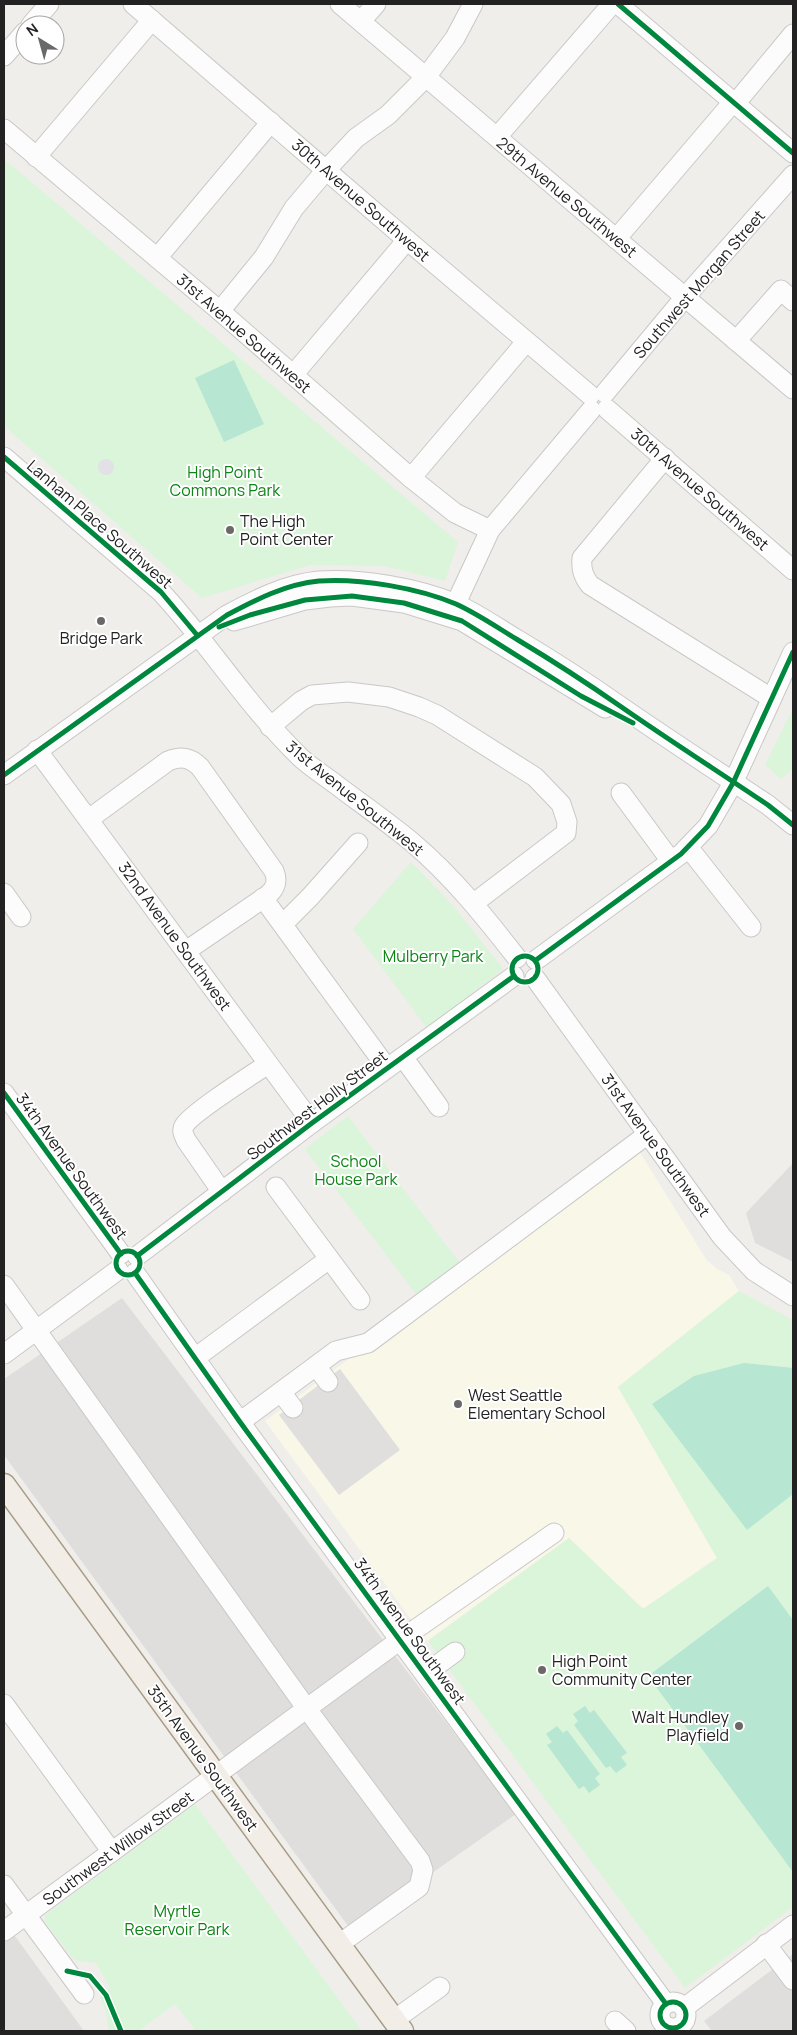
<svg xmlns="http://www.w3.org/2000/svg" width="797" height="2035" viewBox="0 0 797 2035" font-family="Manrope,sans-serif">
<rect width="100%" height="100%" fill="#f0eeeb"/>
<g fill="#dfdedc">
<path d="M 793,1163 L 793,1262 L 755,1243 L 746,1213 Z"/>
<path d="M 122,1298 L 516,1814 L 351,1930 L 4,1455 L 4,1379 Z"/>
<path d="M 4,1921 L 84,2031 L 4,2031 Z"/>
<path d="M 793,1954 L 793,2031 L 712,2031 L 704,2021 Z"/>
</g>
<path fill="#f8f7e8" d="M 636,1146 L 706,1259 L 717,1269 L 729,1275 L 739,1291 L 618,1387 L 717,1558 L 643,1609 L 569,1538 L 427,1641 L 265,1421 Z"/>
<g fill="#daf5da">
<path d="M 4,159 L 458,542 L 445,581 L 384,566 L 310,565 L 202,598 L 4,426 Z"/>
<path d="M 793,708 L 793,769 L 781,779 L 765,765 Z"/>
<path d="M 411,862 L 456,909 L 503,969 L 427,1028 L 353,929 Z"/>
<path d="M 348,1116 L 459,1262 L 416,1294 L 305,1149 Z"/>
<path d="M 739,1291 L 793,1320 L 793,1907 L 685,1988 L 428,1641 L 569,1538 L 643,1609 L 717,1558 L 618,1387 Z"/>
<path d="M 195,1804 L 362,2031 L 196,2031 L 175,2004 L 139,2031 L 109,2031 L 105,2008 L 99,1995 L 110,1988 L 96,1963 L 74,1960 L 45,1922 L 45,1915 Z"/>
</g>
<g fill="#b7e6d2">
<path d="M 234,360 L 264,424 L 224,442 L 195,378 Z"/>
<path d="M 744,1363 L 793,1368 L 793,1494 L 747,1530 L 652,1404 L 694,1376 Z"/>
<path d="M 768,1586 L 793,1620 L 793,1872 L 648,1676 Z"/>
<path d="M 585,1706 L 590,1713 L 594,1710 L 627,1753 L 621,1757 L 627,1765 L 616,1773 L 610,1766 L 606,1768 L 574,1725 L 578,1721 L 573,1714 Z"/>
<path d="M 557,1726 L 563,1733 L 567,1730 L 600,1774 L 595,1778 L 600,1785 L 589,1793 L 584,1786 L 579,1789 L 547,1745 L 552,1742 L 546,1734 Z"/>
</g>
<path fill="#e0dfde" d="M 340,1369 L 400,1450 L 339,1495 L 279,1415 Z"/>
<circle fill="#e2e1e5" cx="106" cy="467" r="8"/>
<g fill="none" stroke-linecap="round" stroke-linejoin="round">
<g stroke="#c9c8c7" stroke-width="21">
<g id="minor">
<path d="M 133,4 L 407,240 L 590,395"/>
<path d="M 340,4 L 793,389"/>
<path d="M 618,4 L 793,153"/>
<path d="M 361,21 L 376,4"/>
<path d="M 31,25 L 49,4"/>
<path d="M 4,56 L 25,32"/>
<path d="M 735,104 L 793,34"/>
<path d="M 4,129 L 220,311 L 411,478 L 455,513 L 490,530"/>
<path d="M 497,137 L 612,4"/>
<path d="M 36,157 L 152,20"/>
<path d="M 616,239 L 733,102"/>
<path d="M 157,258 L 271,122"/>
<path d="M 220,311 L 264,257 L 294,208 L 327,169 L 356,138 L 388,115 L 426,77 L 455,38 L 473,4"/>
<path d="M 736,341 L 781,290 L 793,301"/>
<path d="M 293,375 L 407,240"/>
<path d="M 605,393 L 685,297 L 793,175"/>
<path d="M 607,409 L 793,570"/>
<path d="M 4,457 L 161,592 C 210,645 248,707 301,758 C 311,767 323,775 334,783 C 360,803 388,822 413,843 C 453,877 485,917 517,958"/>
<path d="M 665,458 L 582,558 C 581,569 583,576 590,585 L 771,698"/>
<path d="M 411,478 L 526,342"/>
<path d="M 450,616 L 490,530 L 591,410"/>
<path d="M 234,621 L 305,600 L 330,597 L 352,596 L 404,603 L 462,621 L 605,708"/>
<path d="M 270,727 L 301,701 L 312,695 L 348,692 L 389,697 L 419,707 L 437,715 L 535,777 L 561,804 L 567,822 L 566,833 L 474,903"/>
<path d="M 37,750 L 312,1123"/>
<path d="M 4,775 L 227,615 C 255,600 286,584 319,581 C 360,578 418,588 456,604 C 478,614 498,628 518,640 C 553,661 587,683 620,706 C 669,740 719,772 768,805 L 793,825"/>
<path d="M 621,793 L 671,861"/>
<path d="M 89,819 L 168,761 C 181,756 190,757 200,767 L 274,871 C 278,881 276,888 268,895 L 186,951"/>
<path d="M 688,847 L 751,927"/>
<path d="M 4,893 L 21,917"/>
<path d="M 263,898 L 387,1068"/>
<path d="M 283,924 L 310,897 L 358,843"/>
<path d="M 536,960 L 681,854 L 708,826 L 733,783 L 793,652"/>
<path d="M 535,978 L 722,1237 L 754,1271 L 793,1296"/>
<path d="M 403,1057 L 439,1107"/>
<path d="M 4,1093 L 121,1254"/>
<path d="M 276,1187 L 360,1300"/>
<path d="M 222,1192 L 186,1140 C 184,1135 181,1131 184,1126 C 190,1114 253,1074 268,1064"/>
<path d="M 137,1256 L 312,1123 L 514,976"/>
<path d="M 135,1273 L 240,1422 L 666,2004"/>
<path d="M 4,1285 L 307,1709 L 420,1861 L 423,1870 L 419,1887 L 338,1945"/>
<path d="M 4,1354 L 118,1270"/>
<path d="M 195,1358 L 329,1259"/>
<path d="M 316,1366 L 328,1382"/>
<path d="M 281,1392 L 293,1408"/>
<path d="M 240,1422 L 336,1351 L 368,1343 L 648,1134"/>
<path d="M 425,1674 L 455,1652"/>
<path d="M 4,1704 L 112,1852"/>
<path d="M 4,1885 L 84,1994"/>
<path d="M 4,1931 L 400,1640 L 554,1533"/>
<path d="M 766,1944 L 793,1980"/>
<circle cx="673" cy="2015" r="13"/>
<path d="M 684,2008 L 793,1925"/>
<path d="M 394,2020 L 440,1987"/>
<path d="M 615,2021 L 626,2031"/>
</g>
</g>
<g stroke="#a79c86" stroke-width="25">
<path id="major" d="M 4,1485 L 402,2031"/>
</g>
<use href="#minor" stroke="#fdfcfc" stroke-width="19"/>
<use href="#major" stroke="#f3ede7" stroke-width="22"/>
<g stroke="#fff" stroke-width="8">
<g id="cycleway">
<path d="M 618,4 L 793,153"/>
<path d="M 4,457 L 161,592 L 197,635"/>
<path d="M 219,627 L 250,615 L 305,600 L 352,596 L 404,603 L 462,621 L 581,696 L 633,723"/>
<path d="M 4,775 L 227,615 C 255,600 286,584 319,581 C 360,578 418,588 456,604 C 478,614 498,628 518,640 C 553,661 587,683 620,706 C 669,740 719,772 768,805 L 793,825"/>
<circle cx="525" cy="969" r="13"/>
<path d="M 536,960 L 681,854 L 708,826 L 733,783 L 793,652"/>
<path d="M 4,1093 L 121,1254"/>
<circle cx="128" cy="1263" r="12"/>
<path d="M 137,1256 L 312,1123 L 514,976"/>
<path d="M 135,1273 L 240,1422 L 666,2004"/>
<path d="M 67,1971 L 90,1976 L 106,1995 L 121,2031"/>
<circle cx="673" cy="2015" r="13"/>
</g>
</g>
<use href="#cycleway" stroke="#00873e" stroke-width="5"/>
</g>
<g fill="#6a6968" stroke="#fff" stroke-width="2">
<circle cx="230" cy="530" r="5"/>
<circle cx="101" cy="621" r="5"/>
<circle cx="458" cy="1404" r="5"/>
<circle cx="542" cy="1670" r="5"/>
<circle cx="739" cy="1726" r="5"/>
</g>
<g text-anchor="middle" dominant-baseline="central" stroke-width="4" stroke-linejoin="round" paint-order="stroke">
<g font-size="16" fill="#222" stroke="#fff">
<text transform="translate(567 197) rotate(40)">29th Avenue Southwest</text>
<text transform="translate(361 200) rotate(41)">30th Avenue Southwest</text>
<text transform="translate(699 284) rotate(-49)">Southwest Morgan Street</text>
<text transform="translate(244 333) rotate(41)">31st Avenue Southwest</text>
<text transform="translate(700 489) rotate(41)">30th Avenue Southwest</text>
<text transform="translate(100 524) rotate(41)">Lanham Place Southwest</text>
<text transform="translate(355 798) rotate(39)">31st Avenue Southwest</text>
<text transform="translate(175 936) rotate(54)">32nd Avenue Southwest</text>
<text transform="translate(317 1105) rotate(-37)">Southwest Holly Street</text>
<text transform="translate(656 1145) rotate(54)">31st Avenue Southwest</text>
<text transform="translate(72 1166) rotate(54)">34th Avenue Southwest</text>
<text transform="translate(410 1631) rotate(54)">34th Avenue Southwest</text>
<text transform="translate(203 1758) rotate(54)">35th Avenue Southwest</text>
<text transform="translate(118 1848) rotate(-36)">Southwest Willow Street</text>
</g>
<g font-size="16" fill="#0c8416" stroke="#fff">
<text x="225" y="472">High Point<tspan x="225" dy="18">Commons Park</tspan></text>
<text x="433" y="956">Mulberry Park</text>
<text x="356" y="1161">School<tspan x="356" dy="18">House Park</tspan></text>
<text x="177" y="1911">Myrtle<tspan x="177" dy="18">Reservoir Park</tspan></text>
</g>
<g font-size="16" fill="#222" stroke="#fff" text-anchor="start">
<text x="240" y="521">The High<tspan x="240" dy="18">Point Center</tspan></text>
<text x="101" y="638" text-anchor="middle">Bridge Park</text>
<text x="468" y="1395">West Seattle<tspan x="468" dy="18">Elementary School</tspan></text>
<text x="552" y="1661">High Point<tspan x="552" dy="18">Community Center</tspan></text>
<text x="729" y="1717" text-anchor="end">Walt Hundley<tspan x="729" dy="18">Playfield</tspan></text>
</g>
</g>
<rect width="797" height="2035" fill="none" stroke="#222222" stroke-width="10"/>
<g transform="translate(40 40) rotate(323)"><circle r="24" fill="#ffffff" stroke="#a7a7a7"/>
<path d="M0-4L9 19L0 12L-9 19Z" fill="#6a6968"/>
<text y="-8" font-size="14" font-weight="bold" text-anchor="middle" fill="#222222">N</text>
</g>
</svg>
